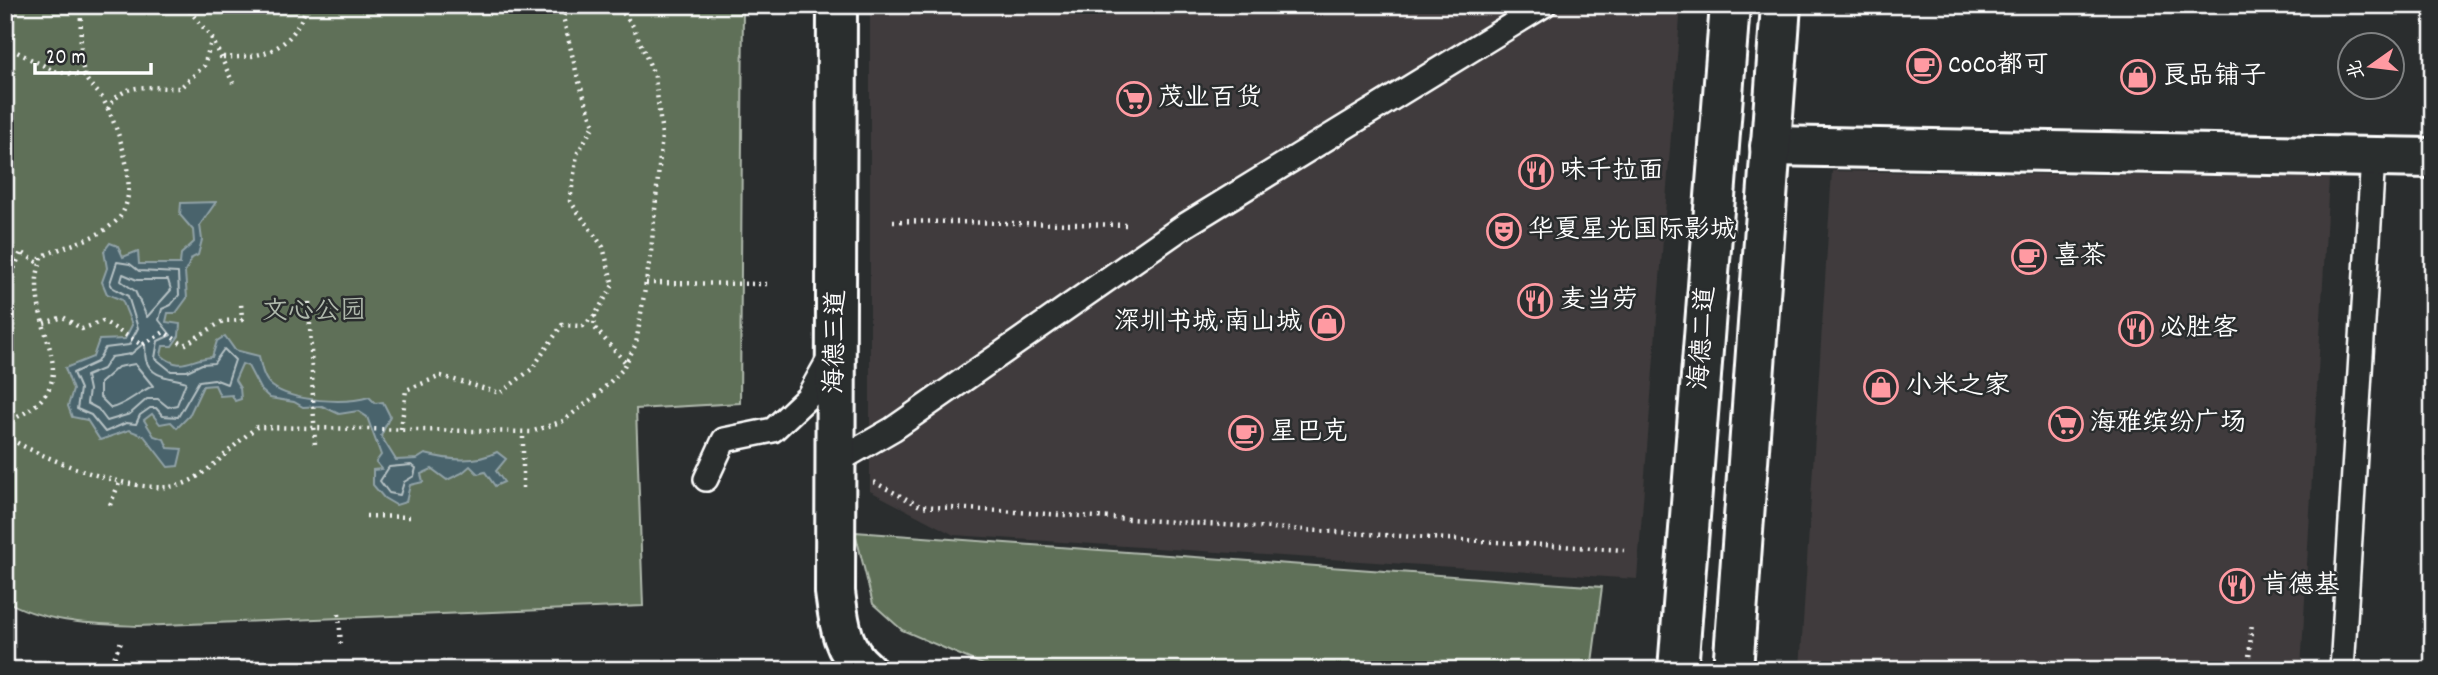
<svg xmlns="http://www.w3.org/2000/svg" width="2438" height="675" viewBox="0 0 2438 675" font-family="Dekko,'LXGW WenKai TC',sans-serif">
<rect width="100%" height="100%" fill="#2a2d2e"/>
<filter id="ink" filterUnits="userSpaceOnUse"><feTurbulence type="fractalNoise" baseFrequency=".0143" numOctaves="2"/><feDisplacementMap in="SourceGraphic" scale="14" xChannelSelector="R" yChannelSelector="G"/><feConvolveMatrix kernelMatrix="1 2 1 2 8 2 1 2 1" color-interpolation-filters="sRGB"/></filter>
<g filter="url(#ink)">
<g fill="#3f3b3c">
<path d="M 870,5 L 1681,5 L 1637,579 L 954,535 L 870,491 Z"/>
<path d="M 1832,171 L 2329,178 L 2301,670 L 1800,669 Z"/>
</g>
<g fill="#5f7058" stroke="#afb8ac" stroke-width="2">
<path d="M 5,5 L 743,5 L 740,403 L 636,409 L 643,606 L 138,626 C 96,624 42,623 5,600 Z"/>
<path d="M 855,532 L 1602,587 L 1591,670 L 995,670 L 902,630 L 873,604 Z"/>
</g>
<path fill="#48646c" stroke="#91a2a7" stroke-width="2" d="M 216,202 L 200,225 L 202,240 L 198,255 L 192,258 L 185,272 L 187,298 L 176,313 L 168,313 L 166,322 L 180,324 L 179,336 L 172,346 L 163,346 L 161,355 C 182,373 190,358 212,357 L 217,341 L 225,336 L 235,350 L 259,356 C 261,366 263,379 272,386 C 293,402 346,404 369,397 L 375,403 L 383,402 L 390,416 L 381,436 L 396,460 L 417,459 L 425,454 C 448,460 476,463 497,452 L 506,459 L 496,471 L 504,482 L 495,486 L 485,472 L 478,474 L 470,466 L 462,473 L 447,480 L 432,469 L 421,474 L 423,482 L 410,485 L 406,502 L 396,505 L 384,498 L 373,485 L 373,470 L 382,469 L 376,462 L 381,455 L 367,417 L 358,411 L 339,414 L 322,406 L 303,407 L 294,402 L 270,398 L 260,389 L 248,366 L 242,364 L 235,380 L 240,388 L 241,399 L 235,401 L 232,395 L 220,396 L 215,385 L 203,386 L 189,416 L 177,428 L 171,422 L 160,424 L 152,414 L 144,420 L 154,436 L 164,439 L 168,448 L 182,449 L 178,466 L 168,467 L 144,436 L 129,430 L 100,440 L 87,420 L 72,417 L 68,406 L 73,390 L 65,368 L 93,357 L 99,340 L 125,339 L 132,325 L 122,300 L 107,294 L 102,282 L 107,268 L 104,251 L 110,243 L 118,246 L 123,257 L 138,251 L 139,264 L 180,264 L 181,254 L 194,242 L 193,230 L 180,215 L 181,203 Z"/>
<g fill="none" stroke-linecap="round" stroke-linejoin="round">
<g stroke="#b6c1c4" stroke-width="2">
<path d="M 117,262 L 130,264 L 139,271 L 178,273 L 179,295 L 171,305 L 162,309 L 159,320 L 171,335 L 158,341 L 155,358 L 171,371 L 187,371 L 202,364 L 214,363 L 224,349 L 235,360 L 227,384 L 214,379 L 199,381 L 178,417 L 163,416 L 156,408 L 150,408 L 140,415 L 136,424 L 126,423 L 105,432 L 91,415 L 77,409 L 80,389 L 73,373 L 97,362 L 105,348 L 129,345 L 138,328 L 128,296 L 113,288 L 110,283 Z"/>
<path d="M 123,274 L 137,280 L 168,280 L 171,290 L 147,317 L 135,291 L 121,281 Z"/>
<path d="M 144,343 C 147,349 144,353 146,360 C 152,379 172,377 186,382 L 177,405 L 168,407 L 158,399 L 147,399 L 130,414 L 107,421 L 98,409 L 87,403 L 89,390 L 86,376 L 103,369 L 111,357 L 131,354 Z"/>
<path d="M 135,364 L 153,386 C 138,392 126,405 111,408 L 100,397 L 100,383 L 118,367 Z"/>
<path d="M 411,465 L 416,468 L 414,476 L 404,482 L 400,495 L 389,493 L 380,481 L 389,467 Z"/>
</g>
<g stroke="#fff" stroke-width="28">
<g id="lane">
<path d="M 836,462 L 893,429 L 1184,226 L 1544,5"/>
<path d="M 706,479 L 724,440 L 773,430 L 808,397 L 831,356"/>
<path d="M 2342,670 L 2373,157"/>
</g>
</g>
<g stroke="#fff" stroke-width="44">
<g id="street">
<path d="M 837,5 L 835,592 C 839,622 841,650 866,670"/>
<path d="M 1770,146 L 2433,158"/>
</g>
</g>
<g stroke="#fff" stroke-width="44">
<g id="secondary">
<path d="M 1678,670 L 1730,5"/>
<path d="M 1733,670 L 1781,5"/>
</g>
</g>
<g stroke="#fff" stroke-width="4.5" stroke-dasharray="2 5" stroke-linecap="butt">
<path d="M 185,5 L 212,38 L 233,83"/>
<path d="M 5,46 L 54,71 L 85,76"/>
<path d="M 223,57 C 266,59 293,48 307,5"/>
<path d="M 108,109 C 124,79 150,89 180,88 L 204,66 L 212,38"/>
<path d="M 893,221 L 1130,225"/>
<path d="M 5,270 L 12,274 L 21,252 L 40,264"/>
<path d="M 646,283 L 768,284"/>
<path d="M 309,302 L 315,446"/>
<path d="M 595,315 L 594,327 L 626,363"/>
<path d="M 44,323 L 63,317 L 82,329 L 103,321 L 142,345 L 164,332 L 184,345 L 223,321 L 242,320 L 241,303"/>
<path d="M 5,423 C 89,386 37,346 37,284 C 36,275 40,266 41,257 C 65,245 93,241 114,223 C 145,198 119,130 104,101 C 100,92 88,85 85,76 C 79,60 81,23 81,5"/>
<path d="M 401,429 L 406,390 L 441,376 L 500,393 L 532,369 L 562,325 L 583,326 L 595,315 L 613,285 L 603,247 L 570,201 L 577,154 L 594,125 L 578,79 L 563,17 L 569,5"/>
<path d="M 5,436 C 41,458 138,497 180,485 C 207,477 234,443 257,427 L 531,432 L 563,421 L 596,396 L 622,370 L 636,344 L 651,252 L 662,135 L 655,77 L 633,26 L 617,5"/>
<path d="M 874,482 L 920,506 L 1624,550"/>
<path d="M 523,488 L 523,432"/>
<path d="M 110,505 L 120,481"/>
<path d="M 366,516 L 413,517"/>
<path d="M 339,614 L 341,647"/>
<path d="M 5,664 L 24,670"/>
<path d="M 109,670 L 122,639"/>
<path d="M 2248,670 L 2252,622"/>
</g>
<use href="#lane" stroke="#2a2d2e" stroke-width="23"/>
<use href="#street" stroke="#2a2d2e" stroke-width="38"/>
<use href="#secondary" stroke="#2a2d2e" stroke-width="38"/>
</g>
</g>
<defs>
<g id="cafe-ring" transform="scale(1.75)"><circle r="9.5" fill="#2a2d2e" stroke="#ff9aa2" stroke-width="1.5"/><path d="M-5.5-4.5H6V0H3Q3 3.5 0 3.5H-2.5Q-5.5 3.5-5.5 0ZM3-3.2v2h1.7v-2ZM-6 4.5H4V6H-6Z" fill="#ff9aa2"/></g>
<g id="shop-ring" transform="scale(1.75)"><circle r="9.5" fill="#2a2d2e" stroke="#ff9aa2" stroke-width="1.5"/><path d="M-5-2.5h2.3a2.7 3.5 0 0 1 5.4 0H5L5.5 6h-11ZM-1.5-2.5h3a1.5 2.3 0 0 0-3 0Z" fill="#ff9aa2"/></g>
<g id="supermarket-ring" transform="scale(1.75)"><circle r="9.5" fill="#2a2d2e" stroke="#ff9aa2" stroke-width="1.5"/><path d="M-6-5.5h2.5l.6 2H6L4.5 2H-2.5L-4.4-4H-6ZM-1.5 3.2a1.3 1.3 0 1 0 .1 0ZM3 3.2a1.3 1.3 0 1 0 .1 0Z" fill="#ff9aa2"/></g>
<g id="restaurant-ring" transform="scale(1.75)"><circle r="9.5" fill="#2a2d2e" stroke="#ff9aa2" stroke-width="1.5"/><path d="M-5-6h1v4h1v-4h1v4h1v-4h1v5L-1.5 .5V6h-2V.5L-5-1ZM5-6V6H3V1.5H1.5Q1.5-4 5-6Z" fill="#ff9aa2"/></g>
<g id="theatre-ring" transform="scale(1.75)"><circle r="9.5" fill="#2a2d2e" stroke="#ff9aa2" stroke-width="1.5"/><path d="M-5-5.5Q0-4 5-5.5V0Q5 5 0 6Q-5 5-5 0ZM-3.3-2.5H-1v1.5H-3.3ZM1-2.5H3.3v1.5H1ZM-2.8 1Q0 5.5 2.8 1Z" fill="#ff9aa2"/></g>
</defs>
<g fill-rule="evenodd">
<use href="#cafe-ring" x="1924" y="66"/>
<use href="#shop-ring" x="2138" y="77"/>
<use href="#supermarket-ring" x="1134" y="99"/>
<use href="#restaurant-ring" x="1536" y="172"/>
<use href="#theatre-ring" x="1504" y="231"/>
<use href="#cafe-ring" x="2029" y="257"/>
<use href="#restaurant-ring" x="1535" y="301"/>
<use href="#shop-ring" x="1327" y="323"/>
<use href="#restaurant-ring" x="2136" y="329"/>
<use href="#shop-ring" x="1881" y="387"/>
<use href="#supermarket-ring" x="2066" y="424"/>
<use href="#cafe-ring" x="1246" y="433"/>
<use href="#restaurant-ring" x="2237" y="586"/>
</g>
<g text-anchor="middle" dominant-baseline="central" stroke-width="5" stroke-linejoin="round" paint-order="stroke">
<g font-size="26" fill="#fff" stroke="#2a2d2e" text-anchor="start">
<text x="1948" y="66">CoCo都可</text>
<text x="2162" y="77">良品铺子</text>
<text x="1158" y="99">茂业百货</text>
<text x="1560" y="172">味千拉面</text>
<text x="1528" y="231">华夏星光国际影城</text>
<text x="2054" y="257">喜茶</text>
<text x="1560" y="301">麦当劳</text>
<text x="1302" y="323" text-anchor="end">深圳书城·南山城</text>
<text x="2160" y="329">必胜客</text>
<text x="1906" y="387">小米之家</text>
<text x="2090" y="424">海雅缤纷广场</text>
<text x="1270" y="433">星巴克</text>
<text x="2262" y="586">肯德基</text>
</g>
<g font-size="26" fill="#afb8ac" stroke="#2a2d2e">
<text x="314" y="312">文心公园</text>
</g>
<g font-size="26" fill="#fff" stroke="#2a2d2e">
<text transform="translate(1704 338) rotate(-86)">海德二道</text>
<text transform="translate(837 342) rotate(-89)">海德三道</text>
</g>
</g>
<rect width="2438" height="675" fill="none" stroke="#2a2d2e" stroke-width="28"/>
<rect x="14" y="14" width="2410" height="647" fill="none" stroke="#fff" stroke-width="2.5" filter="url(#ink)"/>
<g transform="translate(2371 66) rotate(256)"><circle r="33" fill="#2a2d2e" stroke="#7f8182" stroke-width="2"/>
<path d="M0-5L12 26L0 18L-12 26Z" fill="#ff9aa2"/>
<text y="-10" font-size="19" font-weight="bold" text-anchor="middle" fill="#ffffff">北</text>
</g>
<path d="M35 63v10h116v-10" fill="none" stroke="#ffffff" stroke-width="3.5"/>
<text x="46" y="63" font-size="21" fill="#ffffff" stroke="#2a2d2e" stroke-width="5" paint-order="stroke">20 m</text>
</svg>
